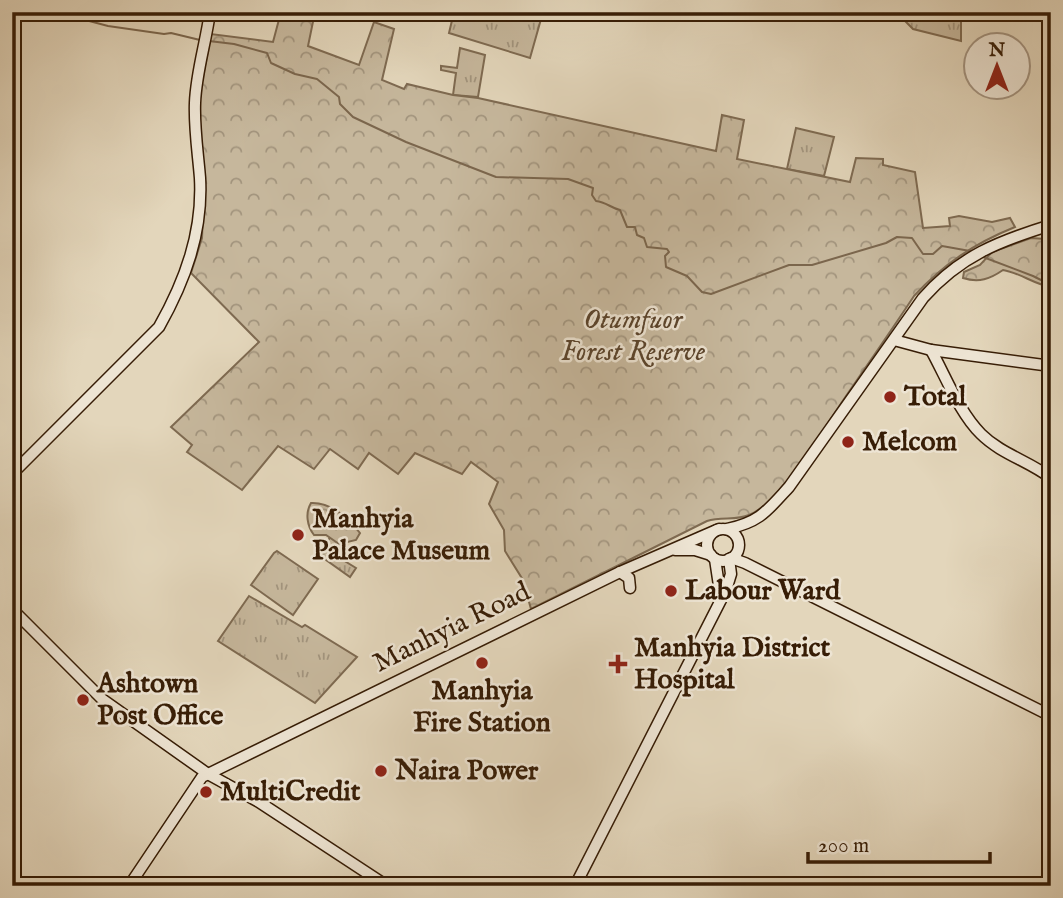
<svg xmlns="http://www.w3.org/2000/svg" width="1063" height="898" viewBox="0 0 1063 898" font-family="'IM FELL English',serif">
<defs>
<pattern id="grass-tufts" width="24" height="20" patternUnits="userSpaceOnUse" patternTransform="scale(1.75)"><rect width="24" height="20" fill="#c6b79c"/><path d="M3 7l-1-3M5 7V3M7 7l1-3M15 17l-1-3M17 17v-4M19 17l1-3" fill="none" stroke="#a2947d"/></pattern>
<pattern id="forest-crowns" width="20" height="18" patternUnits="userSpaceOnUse" patternTransform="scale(1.75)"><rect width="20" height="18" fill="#c6b79c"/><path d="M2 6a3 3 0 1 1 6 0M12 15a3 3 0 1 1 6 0" fill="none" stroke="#a2947d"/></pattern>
</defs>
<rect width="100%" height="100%" fill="#e3d6bb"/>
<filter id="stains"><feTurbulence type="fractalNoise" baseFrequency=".00286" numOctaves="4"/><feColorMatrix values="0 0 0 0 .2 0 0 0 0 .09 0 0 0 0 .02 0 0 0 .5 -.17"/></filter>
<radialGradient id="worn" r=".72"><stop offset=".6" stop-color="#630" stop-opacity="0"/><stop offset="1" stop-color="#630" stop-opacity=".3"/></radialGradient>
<g fill="url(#grass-tufts)" stroke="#7e6a51" stroke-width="2">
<path d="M 454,12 L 543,12 L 530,58 L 449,33 Z"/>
<path d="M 905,12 L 961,12 L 961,41 L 913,29 L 904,20 Z"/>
<path d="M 460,48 L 485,55 L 478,97 L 453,95 L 456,73 L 441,70 L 441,66 L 457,68 Z"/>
<path d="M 796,128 L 834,137 L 824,176 L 787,169 Z"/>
<path d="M 331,536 L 351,549 L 343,560 L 356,568 L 350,577 L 319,555 Z"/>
<path d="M 277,551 L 318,579 L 293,615 L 251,585 L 274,553 Z"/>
<path d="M 249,596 L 302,627 L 305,625 L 357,657 L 315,703 L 218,641 Z"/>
</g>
<g fill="url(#forest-crowns)" stroke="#7e6a51" stroke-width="2">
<path d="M 281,12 L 315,12 L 308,46 L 359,65 L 374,22 L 394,29 L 382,80 L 404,89 L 407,84 L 453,95 L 478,98 L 716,151 L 722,115 L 744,120 L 737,159 L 850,182 L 856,158 L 883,159 L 883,165 L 915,172 L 923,228 L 950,226 L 949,218 L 959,216 L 992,222 L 1010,218 L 1015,227 C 973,244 944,264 914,296 C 889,334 863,371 838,408 C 818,437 781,502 749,515 C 736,521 721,516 707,521 L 531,609 L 523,580 L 505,551 L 504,530 L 489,504 L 498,482 L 471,462 L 462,474 L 415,453 L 398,474 L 369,453 L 358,469 L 330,449 L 314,469 L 278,446 L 242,490 L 187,452 L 192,445 L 171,427 L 259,342 L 191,273 L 202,238 L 203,212 L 199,97 L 211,34 L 273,42 Z"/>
<path d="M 1031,238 L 1046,239 L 1051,242 L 1051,287 C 1033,284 1021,273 1003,270 C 990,279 979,283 963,278 L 964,272 L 980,265 L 992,252 Z"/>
<path d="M 311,503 C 331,502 348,518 360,533 L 356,540 L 339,544 L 326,535 L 314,535 C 307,526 305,513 311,503 Z"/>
</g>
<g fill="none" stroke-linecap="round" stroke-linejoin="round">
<g stroke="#7b664d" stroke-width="2">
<path d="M 44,12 L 78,18 L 108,26 L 164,34 L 171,33 L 200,40"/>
<path d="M 209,41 L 234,44 L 267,53 L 271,63 L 295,74 L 317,79 L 339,97 L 340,104 L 353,117 L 406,142 L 496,177 L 568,179 L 593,188 L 592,195 L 596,201 C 606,202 611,208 620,210 L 627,227 L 635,227 L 637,235 L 644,238 L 647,247 L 667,249 L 669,252 L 665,256 L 666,267 L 687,276 L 702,292 L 711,294 L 789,265 L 812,265 L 886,243 L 897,237 L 912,238 L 923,254 L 933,254 L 942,246 L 970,251"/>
<path d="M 983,257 L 1033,276 L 1051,285"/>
</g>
<g stroke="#371d06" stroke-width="13">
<g id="secondary">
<path d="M 894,340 L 931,350 L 1051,366"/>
<path d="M 931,350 C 946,377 959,412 981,434 C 1001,454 1029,461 1051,478"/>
<path d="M 12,474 L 159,327 C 185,281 203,232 200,178 C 198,153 194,128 195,103 C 196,73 206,42 210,12"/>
<path d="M 727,529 C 760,522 767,511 789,487 L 923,298 C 960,256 999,241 1051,225"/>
<circle cx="723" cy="545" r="16"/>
<path d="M 675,550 L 695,550 L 711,555"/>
<path d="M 731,558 L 745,563 L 1051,716"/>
<path d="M 715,559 L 721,599"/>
<path d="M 620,572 L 629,578 L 630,588"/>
<path d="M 12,609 L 102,699 L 208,774 L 259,802 L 387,886"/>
<path d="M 129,886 L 202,777 L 620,572 L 719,529"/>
<path d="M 575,886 L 726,590 L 731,574 L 729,559"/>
<path d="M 1043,886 L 1051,871"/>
</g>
</g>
<use href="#secondary" stroke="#ede4d3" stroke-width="10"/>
</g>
<g fill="#8f2418" stroke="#ede4d3" stroke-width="2.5">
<circle cx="890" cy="397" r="7"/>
<circle cx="848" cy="442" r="7"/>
<circle cx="298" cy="535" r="7"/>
<circle cx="671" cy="591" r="7"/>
<circle cx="482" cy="663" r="7"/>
<path d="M614.5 653.5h7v7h7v7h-7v7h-7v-7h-7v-7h7z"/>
<circle cx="83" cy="700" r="7"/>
<circle cx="381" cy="771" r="7"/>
<circle cx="206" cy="792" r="7"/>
</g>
<g text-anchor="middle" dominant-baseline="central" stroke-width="5" stroke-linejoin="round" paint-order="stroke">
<g font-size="28" font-style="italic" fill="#5b442c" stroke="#ede4d3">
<text x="633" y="320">Otumfuor<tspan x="633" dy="32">Forest Reserve</tspan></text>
</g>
<g font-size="28" font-weight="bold" fill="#371d06" stroke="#ede4d3" text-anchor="start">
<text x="904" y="397">Total</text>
<text x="862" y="442">Melcom</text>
<text x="312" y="519">Manhyia<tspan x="312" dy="32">Palace Museum</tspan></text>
<text x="685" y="591">Labour Ward</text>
<text x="634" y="648">Manhyia District<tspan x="634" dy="32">Hospital</tspan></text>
<text x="97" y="684">Ashtown<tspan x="97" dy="32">Post Office</tspan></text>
<text x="482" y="691" text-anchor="middle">Manhyia<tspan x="482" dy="32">Fire Station</tspan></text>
<text x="395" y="771">Naira Power</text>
<text x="220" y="792">MultiCredit</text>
</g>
<g font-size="28" fill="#371d06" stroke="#ede4d3">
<text transform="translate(452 628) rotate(-26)">Manhyia Road</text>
</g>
</g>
<rect width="1063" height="898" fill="none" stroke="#e3d6bb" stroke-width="42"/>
<rect x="14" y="14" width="1035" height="870" fill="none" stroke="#371d06" stroke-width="3.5"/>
<rect x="21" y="21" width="1021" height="856" fill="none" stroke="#371d06" stroke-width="2"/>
<g transform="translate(997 66)"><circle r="33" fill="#ede4d3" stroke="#a49481" stroke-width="2"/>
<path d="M0-5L12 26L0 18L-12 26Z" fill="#8f2418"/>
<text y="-10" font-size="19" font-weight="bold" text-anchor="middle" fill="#371d06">N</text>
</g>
<path d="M808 852v10h182v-10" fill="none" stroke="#371d06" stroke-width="3.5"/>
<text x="818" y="852" font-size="21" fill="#371d06" stroke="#ede4d3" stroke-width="5" paint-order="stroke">200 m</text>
<rect width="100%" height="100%" filter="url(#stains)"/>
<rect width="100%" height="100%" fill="url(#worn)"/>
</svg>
